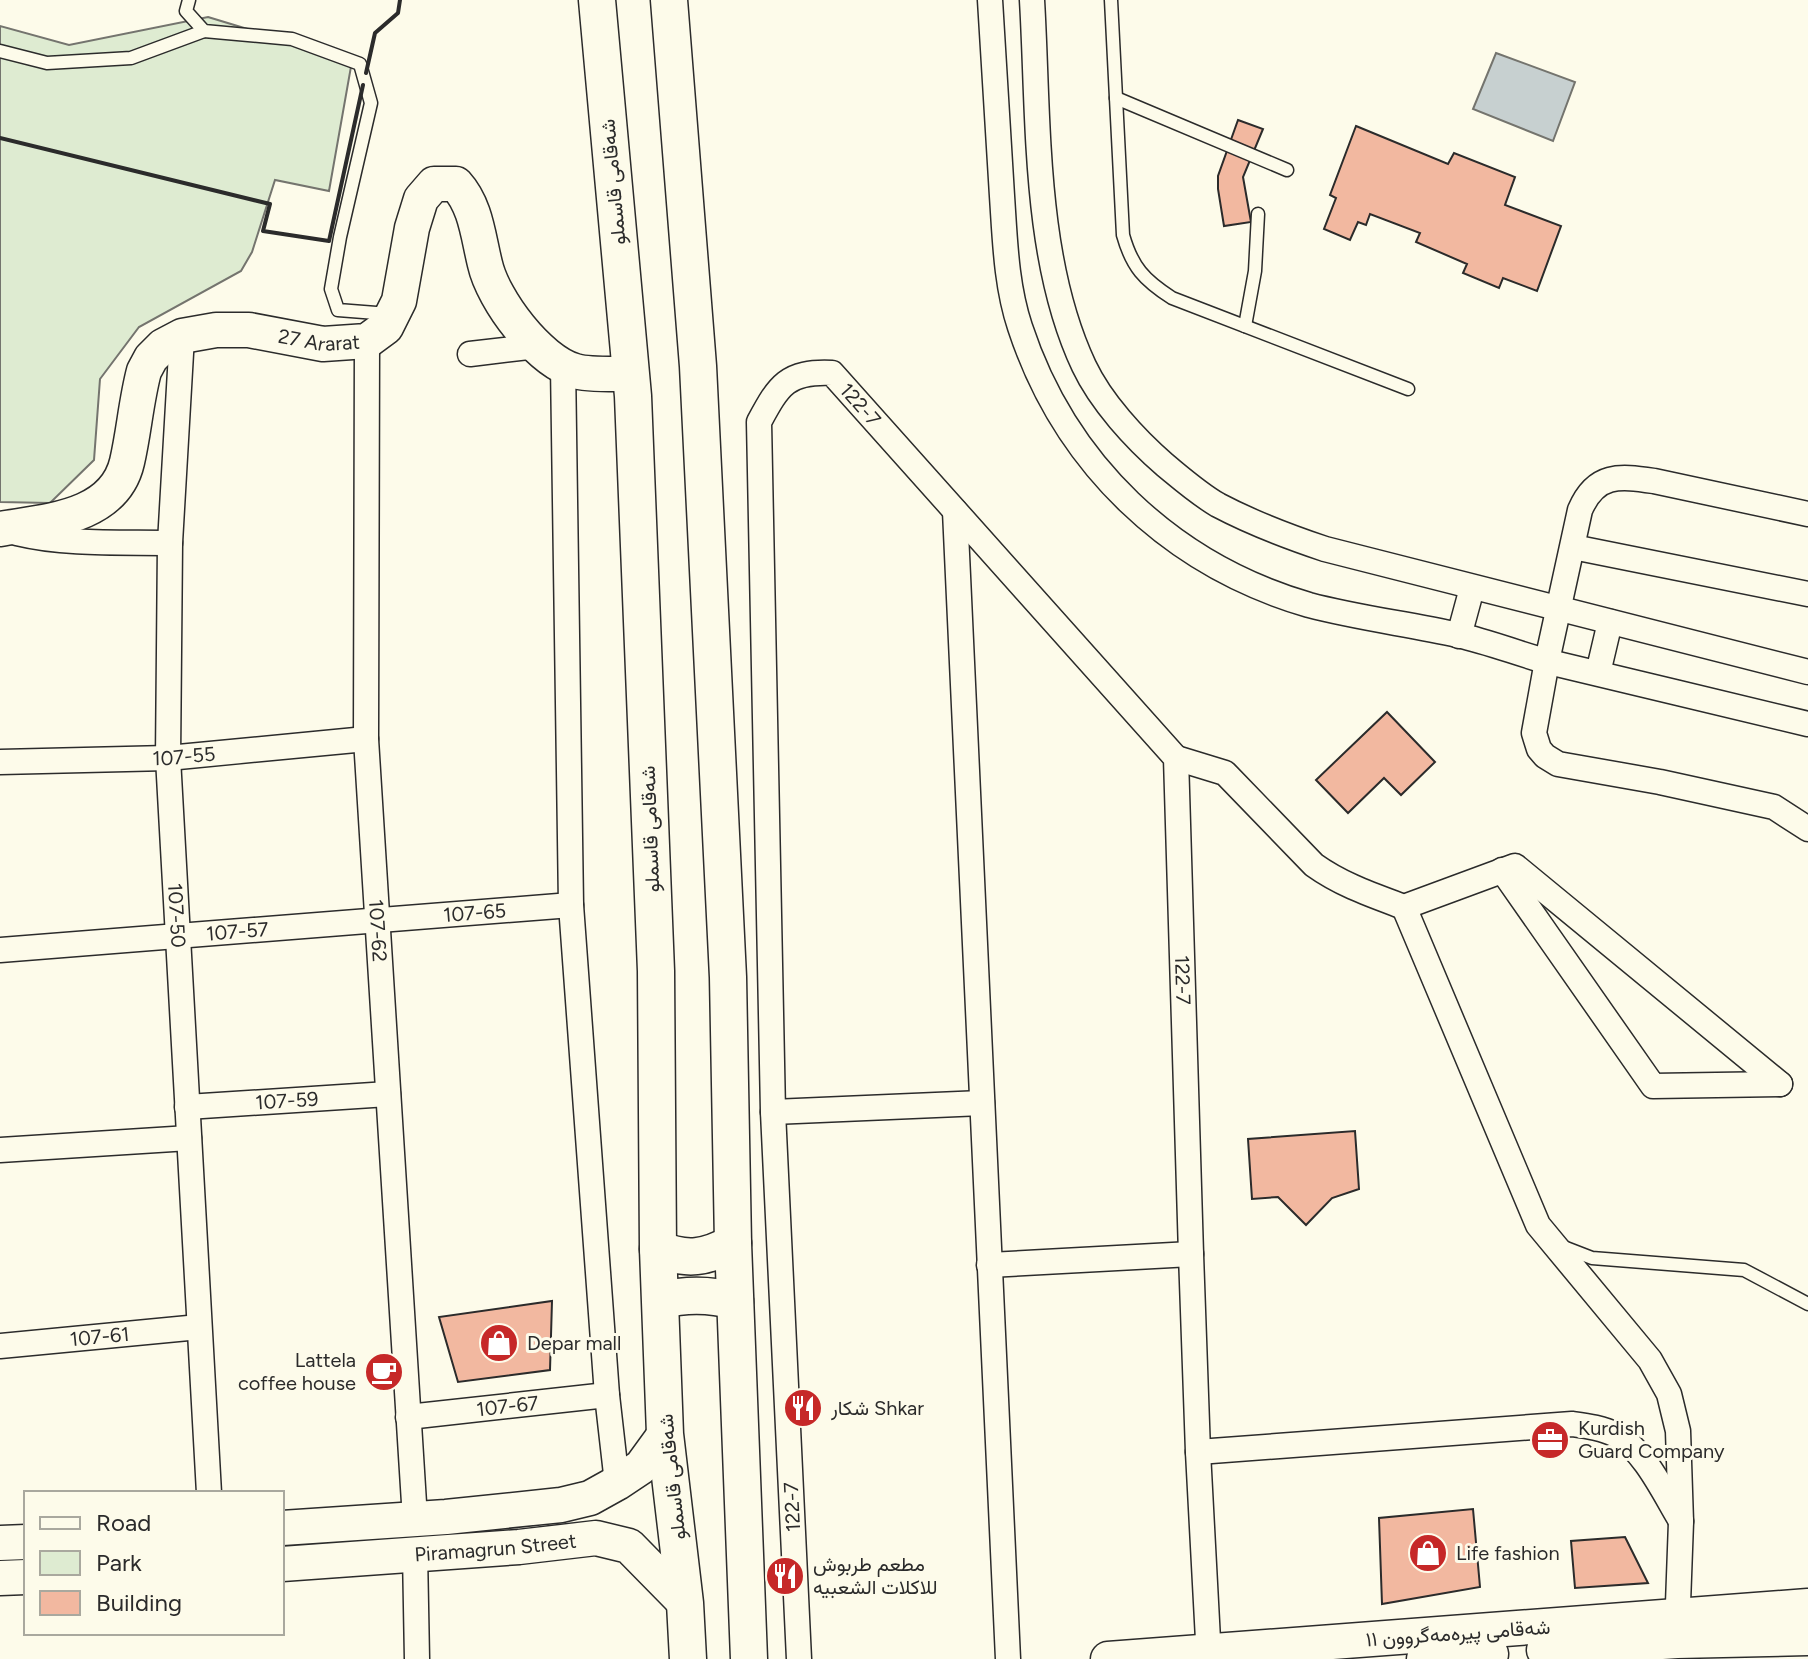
<svg xmlns="http://www.w3.org/2000/svg" width="1808" height="1659" viewBox="0 0 1808 1659" font-family="Figtree,Vazirmatn,sans-serif">
<rect width="100%" height="100%" fill="#fdfbea"/>
<path fill="#deebd1" stroke="#74746e" stroke-width="2" d="M 208,17 L 352,61 L 329,191 L 275,180 L 252,252 L 241,271 L 139,327 L 100,379 L 94,460 L 50,503 L 0,502 L 0,26 L 69,45 Z"/>
<path fill="#c7d0d0" stroke="#74746e" stroke-width="2" d="M 1496,53 L 1575,82 L 1553,141 L 1473,109 Z"/>
<g fill="#f2b8a0" stroke="#2b2b2b" stroke-width="2">
<path d="M 1238,120 L 1263,129 L 1243,177 L 1251,222 L 1224,226 L 1218,189 L 1218,176 Z"/>
<path d="M 1356,126 L 1448,164 L 1454,153 L 1515,177 L 1505,205 L 1561,226 L 1537,291 L 1503,278 L 1499,288 L 1463,273 L 1467,264 L 1416,242 L 1420,233 L 1370,214 L 1366,225 L 1358,222 L 1350,240 L 1324,229 L 1336,198 L 1330,195 Z"/>
<path d="M 1387,712 L 1435,762 L 1401,795 L 1384,778 L 1348,813 L 1316,780 Z"/>
<path d="M 1355,1131 L 1359,1189 L 1332,1198 L 1306,1225 L 1278,1197 L 1252,1199 L 1248,1139 Z"/>
<path d="M 552,1301 L 550,1370 L 458,1382 L 439,1317 Z"/>
<path d="M 1473,1509 L 1480,1587 L 1382,1604 L 1379,1518 Z"/>
<path d="M 1625,1537 L 1648,1583 L 1575,1588 L 1571,1541 Z"/>
</g>
<g fill="none" stroke-linecap="round" stroke-linejoin="round">
<g stroke="#2b2b2b" stroke-width="15">
<g id="lane">
<path d="M 189,0 L 186,11 L 204,31 L 292,39 L 360,64 L 371,103 L 340,237 L 331,289 L 338,310 L 389,314"/>
<path d="M 1111,0 L 1123,235 C 1132,267 1144,280 1172,298 L 1408,389"/>
<path d="M 0,51 L 47,63 L 131,58 L 204,31"/>
<path d="M 1116,98 L 1287,170"/>
<path d="M 1245,326 L 1255,271 L 1258,214"/>
<path d="M 1561,1246 L 1592,1258 L 1744,1270 L 1808,1304"/>
</g>
</g>
<g stroke="#2b2b2b" stroke-width="27">
<g id="street">
<path d="M 990,0 C 994,65 998,131 1002,196 C 1005,240 1006,285 1020,327 C 1065,464 1171,565 1309,605 C 1358,618 1409,624 1458,635 C 1489,642 1519,654 1549,662 C 1635,683 1722,703 1808,724"/>
<path d="M 1032,0 C 1039,118 1033,258 1084,366 C 1101,402 1135,439 1165,465 C 1182,479 1199,494 1218,505 C 1252,523 1289,537 1325,549 L 1808,672"/>
<path id="s1" d="M 182,336 L 170,543 L 168,758 L 209,1493"/>
<path id="s2" d="M 367,341 L 366,739 L 415,1519"/>
<path d="M 470,354 L 537,346"/>
<path d="M 563,365 L 571,905 L 607,1395 L 617,1483"/>
<path d="M 955,511 L 1008,1659"/>
<path d="M 1808,514 L 1654,481 C 1619,476 1596,473 1580,510 L 1547,661 L 1534,733 L 1539,749 L 1545,756 L 1558,764 L 1660,782 L 1774,807 L 1808,829"/>
<path d="M 17,533 C 67,545 120,542 170,543"/>
<path d="M 1573,547 L 1808,594"/>
<path d="M 1459,636 L 1472,588"/>
<path d="M 1598,673 L 1610,622"/>
<path d="M 1176,758 L 1225,773 L 1314,865 C 1342,885 1372,895 1404,907 L 1515,866 L 1780,1084"/>
<path id="s3" d="M 0,762 L 168,758 L 366,739"/>
<path d="M 1502,870 L 1653,1086 L 1780,1084"/>
<path d="M 1404,907 L 1538,1225 L 1650,1360 L 1669,1394 L 1678,1431 L 1681,1522 L 1677,1631"/>
<path id="s4" d="M 0,950 L 571,905"/>
<path id="s5" d="M 187,1107 L 388,1094"/>
<path d="M 773,1112 L 982,1103"/>
<path d="M 0,1150 L 189,1138"/>
<path d="M 989,1265 L 1191,1254"/>
<path id="s6" d="M 0,1346 L 199,1327"/>
<path id="s7" d="M 408,1417 L 607,1395"/>
<path d="M 1198,1452 L 1572,1424 C 1587,1426 1603,1428 1616,1435 C 1644,1449 1665,1495 1681,1521"/>
<path d="M 415,1553 L 417,1659"/>
<path id="s8" d="M 799,1659 L 773,1112 L 759,422 C 779,385 787,371 832,373 L 1176,758 L 1191,1254 L 1198,1452 L 1209,1659"/>
</g>
</g>
<g stroke="#2b2b2b" stroke-width="37">
<g id="secondary">
<path id="s9" d="M 0,529 C 46,521 114,518 127,462 C 134,432 136,401 144,371 L 151,358 L 163,346 L 182,336 L 216,330 L 249,330 L 323,344 L 367,341 L 386,327 L 399,301 L 412,228 L 421,199 L 434,184 L 456,184 C 476,206 478,236 485,264 C 493,300 539,361 575,371 C 587,375 617,374 631,374"/>
<path d="M 282,1528 L 446,1517 L 561,1505 L 590,1498 L 617,1483 L 641,1467 L 665,1434"/>
<path d="M 0,1543 L 26,1542"/>
<path id="s10" d="M 282,1564 L 519,1547 L 596,1538 L 629,1546 L 685,1603"/>
<path d="M 0,1578 L 26,1577"/>
<path d="M 1544,1650 L 1677,1641 L 1808,1638"/>
<path d="M 1108,1659 L 1808,1606"/>
<path d="M 1424,1659 L 1491,1654"/>
</g>
</g>
<g stroke="#2b2b2b" stroke-width="39">
<g id="primary">
<path d="M 597,0 L 633,396 L 656,971 L 658,1249 L 665,1434 L 685,1603 L 688,1659"/>
<path d="M 669,0 L 698,366 L 728,977 L 733,1243 L 749,1659"/>
<path d="M 658,1249 C 687,1261 706,1258 733,1243"/>
<path d="M 661,1300 C 686,1294 710,1294 735,1301"/>
</g>
</g>
<use href="#lane" stroke="#fdfbea" stroke-width="12"/>
<use href="#street" stroke="#fdfbea" stroke-width="24"/>
<use href="#secondary" stroke="#fdfbea" stroke-width="34"/>
<use href="#primary" stroke="#fdfbea" stroke-width="36"/>
<g stroke="#2b2b2b" stroke-width="4">
<path d="M 366,73 L 375,33 L 398,13 L 400,0"/>
<path d="M 0,138 L 270,204 L 263,231 L 329,241 L 363,85"/>
</g>
</g>
<defs>
<g id="shop-disc" transform="scale(2)"><circle r="9.5" fill="#c62828" stroke="#fdfbea"/><path d="M-5-2.5h2.3a2.7 3.5 0 0 1 5.4 0H5L5.5 6h-11ZM-1.5-2.5h3a1.5 2.3 0 0 0-3 0Z" fill="#fff"/></g>
<g id="cafe-disc" transform="scale(2)"><circle r="9.5" fill="#c62828" stroke="#fdfbea"/><path d="M-5.5-4.5H6V0H3Q3 3.5 0 3.5H-2.5Q-5.5 3.5-5.5 0ZM3-3.2v2h1.7v-2ZM-6 4.5H4V6H-6Z" fill="#fff"/></g>
<g id="restaurant-disc" transform="scale(2)"><circle r="9.5" fill="#c62828" stroke="#fdfbea"/><path d="M-5-6h1v4h1v-4h1v4h1v-4h1v5L-1.5 .5V6h-2V.5L-5-1ZM5-6V6H3V1.5H1.5Q1.5-4 5-6Z" fill="#fff"/></g>
<g id="office-disc" transform="scale(2)"><circle r="9.5" fill="#c62828" stroke="#fdfbea"/><path d="M-6-3h4V-5.5h4V-3h4V5H-6ZM-1-4.5V-3h2v-1.5ZM-6 0V1H6V0Z" fill="#fff"/></g>
</defs>
<g fill-rule="evenodd">
<use href="#shop-disc" x="499" y="1343"/>
<use href="#cafe-disc" x="384" y="1372"/>
<use href="#restaurant-disc" x="803" y="1408"/>
<use href="#office-disc" x="1550" y="1440"/>
<use href="#shop-disc" x="1428" y="1553"/>
<use href="#restaurant-disc" x="785" y="1576"/>
</g>
<g text-anchor="middle" dominant-baseline="central" stroke-width="6" stroke-linejoin="round" paint-order="stroke">
<g font-size="20" fill="#2b2b2b" stroke="#fdfbea">
<text transform="translate(613 182) rotate(-95)">شەقامی قاسملو</text>
<text stroke="none"><textPath href="#s9" startOffset="438">27 Ararat</textPath></text>
<text stroke="none"><textPath href="#s8" startOffset="1376">122-7</textPath></text>
<text stroke="none"><textPath href="#s3" startOffset="184">107-55</textPath></text>
<text transform="translate(650 829) rotate(-92)">شەقامی قاسملو</text>
<text stroke="none"><textPath href="#s4" startOffset="476">107-65</textPath></text>
<text stroke="none"><textPath href="#s1" startOffset="580">107-50</textPath></text>
<text stroke="none"><textPath href="#s2" startOffset="590">107-62</textPath></text>
<text stroke="none"><textPath href="#s4" startOffset="238">107-57</textPath></text>
<text stroke="none"><textPath href="#s8" startOffset="2072">122-7</textPath></text>
<text stroke="none"><textPath href="#s5" startOffset="100">107-59</textPath></text>
<text stroke="none"><textPath href="#s6" startOffset="100">107-61</textPath></text>
<text stroke="none"><textPath href="#s7" startOffset="100">107-67</textPath></text>
<text transform="translate(672 1477) rotate(-96)">شەقامی قاسملو</text>
<text transform="translate(792 1507) rotate(-93)">122-7</text>
<text stroke="none"><textPath href="#s10" startOffset="214">Piramagrun Street</textPath></text>
<text transform="translate(1458 1633) rotate(-4)">شەقامی پیرەمەگروون ١١</text>
</g>
<g font-size="20" fill="#2b2b2b" stroke="#fdfbea" text-anchor="start">
<text x="527" y="1343">Depar mall</text>
<text x="356" y="1360" text-anchor="end">Lattela<tspan x="356" dy="23">coffee house</tspan></text>
<text x="831" y="1408">شکار Shkar</text>
<text x="1578" y="1428">Kurdish<tspan x="1578" dy="23">Guard Company</tspan></text>
<text x="1456" y="1553">Life fashion</text>
<text x="813" y="1564">مطعم طربوش<tspan x="813" dy="23">للاكلات الشعبيه</tspan></text>
</g>
</g>
<rect x="24" y="1491" width="260" height="144" fill="#fdfbea" stroke="#a9a89e" stroke-width="2"/>
<rect x="40" y="1517" width="40" height="12" fill="#fdfbea" stroke="#a9a89e" stroke-width="2"/>
<text x="96" y="1531" font-size="24" fill="#2b2b2b">Road</text>
<rect x="40" y="1551" width="40" height="24" fill="#deebd1" stroke="#a9a89e" stroke-width="2"/>
<text x="96" y="1571" font-size="24" fill="#2b2b2b">Park</text>
<rect x="40" y="1591" width="40" height="24" fill="#f2b8a0" stroke="#a9a89e" stroke-width="2"/>
<text x="96" y="1611" font-size="24" fill="#2b2b2b">Building</text>
</svg>
